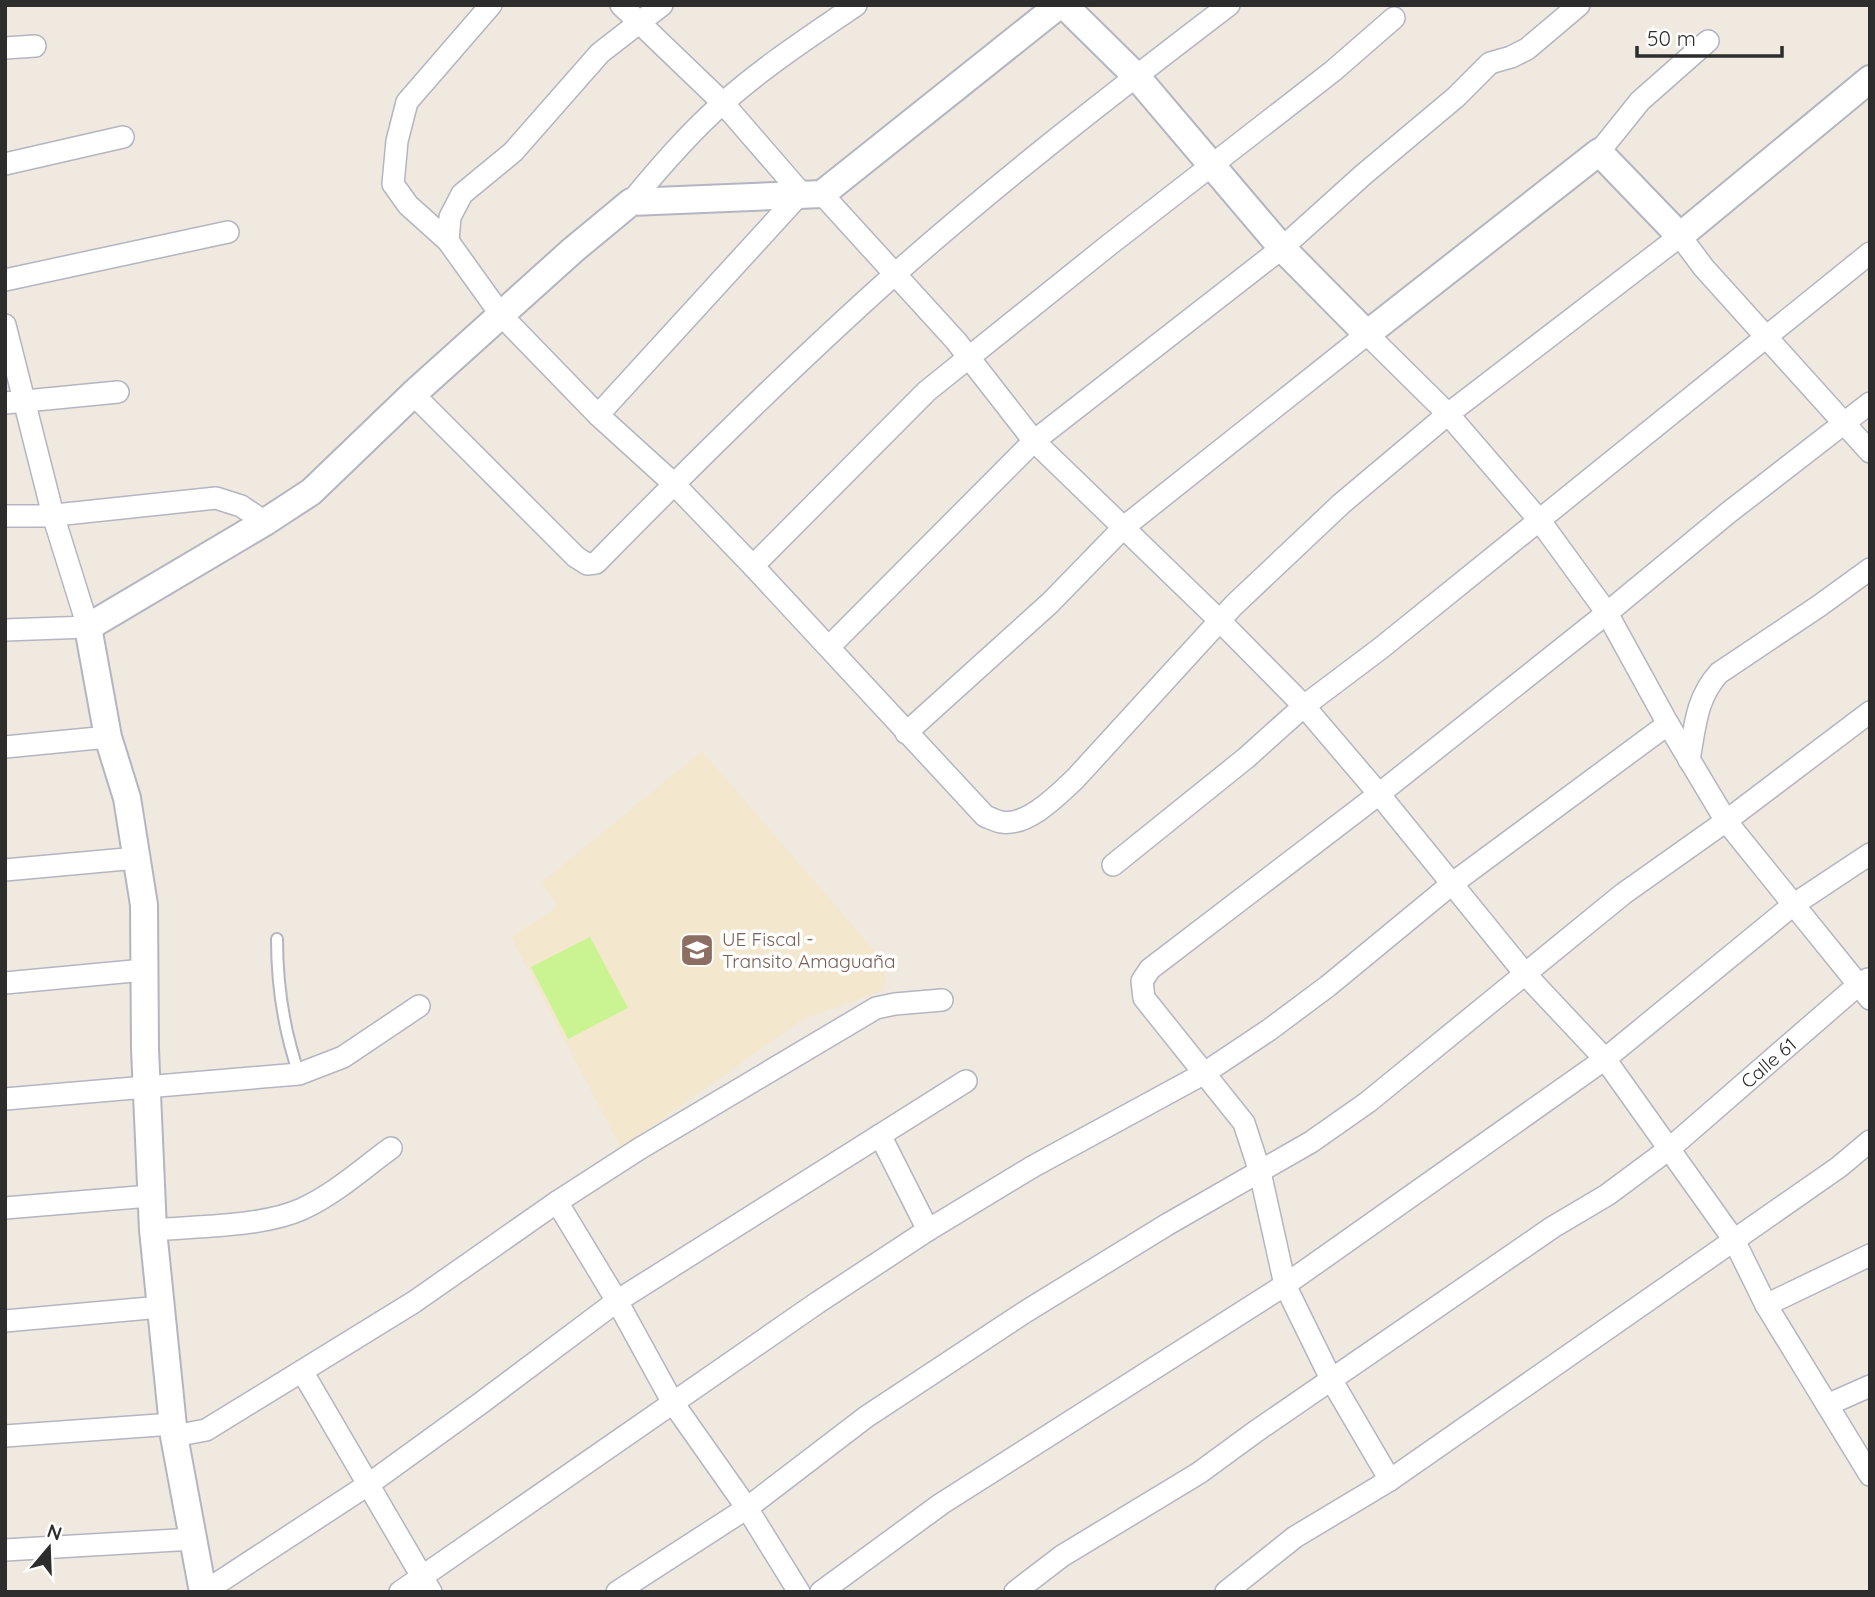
<svg xmlns="http://www.w3.org/2000/svg" width="1875" height="1597" viewBox="0 0 1875 1597" font-family="Quicksand,sans-serif">
<rect width="100%" height="100%" fill="#f0e9df"/>
<path fill="#f3e7cd" d="M 702,751 L 886,964 L 884,990 L 803,1019 L 621,1148 L 511,937 L 557,907 L 542,882 Z"/>
<path fill="#caf491" d="M 590,937 L 628,1008 L 568,1039 L 531,967 Z"/>
<g fill="none" stroke-linecap="round" stroke-linejoin="round">
<g stroke="#b3b5c2" stroke-width="14">
<path id="service" d="M 277,939 C 277,984 284,1031 299,1074"/>
</g>
<g stroke="#b3b5c2" stroke-width="24">
<g id="minor">
<path d="M 491,5 L 407,102 L 397,141 L 393,184 L 408,205 L 448,241 L 501,315 L 598,415 L 674,484 L 753,566 L 985,816 C 990,818 996,821 1001,822 C 1027,827 1058,795 1075,779 L 1234,605 L 1341,504 L 1448,414 L 1680,236 L 1704,268 L 1870,452"/>
<path d="M 5,48 L 35,46"/>
<path d="M 1599,152 L 1640,101 L 1708,41"/>
<path d="M 5,164 L 123,137"/>
<path d="M 822,194 L 956,341 L 1034,441 L 1219,620 L 1304,706 L 1379,794 L 1526,975 L 1605,1059 L 1734,1240 L 1766,1305 L 1870,1475"/>
<path d="M 631,202 C 659,168 688,134 722,104 C 763,67 811,36 856,5"/>
<path d="M 448,241 L 450,217 L 462,194 L 513,152 L 600,53 L 662,5"/>
<path d="M 5,280 L 228,232"/>
<path d="M 5,325 L 53,515 L 88,627 L 5,630"/>
<path d="M 413,394 L 576,557 L 587,564 L 596,563 C 693,464 791,367 894,275 C 1001,180 1115,92 1229,5"/>
<path d="M 5,403 L 118,392"/>
<path d="M 598,415 L 801,193 L 723,103 L 621,5"/>
<path d="M 5,516 L 46,516 L 216,498 L 241,506 L 265,522"/>
<path d="M 753,566 L 927,391 L 1109,245 L 1333,71 L 1394,18"/>
<path d="M 829,647 L 1034,441 L 1282,248 L 1363,175 L 1456,97 L 1490,63 L 1511,57 L 1527,49 L 1579,5"/>
<path d="M 906,733 L 1050,603 L 1124,527 L 1367,334 L 1448,414 L 1540,521 L 1607,613 L 1668,724 L 1726,821 L 1870,999"/>
<path d="M 5,747 L 108,737"/>
<path d="M 1689,760 C 1695,727 1696,698 1719,673 L 1819,606 L 1870,569"/>
<path d="M 1113,865 L 1246,758 L 1304,706 L 1381,648 L 1870,253"/>
<path d="M 5,870 L 137,858"/>
<path d="M 5,983 L 144,970"/>
<path d="M 5,1099 L 299,1074 L 343,1057 L 419,1006"/>
<path d="M 880,1135 L 928,1230"/>
<path d="M 557,1202 L 617,1301 L 673,1403 L 747,1508 L 799,1592"/>
<path d="M 5,1208 L 150,1196"/>
<path d="M 153,1230 C 197,1226 262,1227 302,1209 C 335,1194 362,1169 391,1148"/>
<path d="M 1766,1305 L 1870,1255"/>
<path d="M 5,1321 L 161,1307"/>
<path d="M 302,1371 L 431,1592"/>
<path d="M 1827,1405 L 1870,1386"/>
<path d="M 5,1436 L 173,1424"/>
<path d="M 174,1436 L 206,1430 L 302,1371 L 414,1302 L 557,1202 L 639,1149 L 876,1008 L 895,1004 L 942,1000"/>
<path d="M 1390,1480 L 1332,1381 L 1285,1285 L 1260,1172 L 1244,1123 L 1144,998 L 1142,981 L 1150,969 L 1379,794 L 1607,613 L 1728,513 L 1870,403"/>
<path d="M 5,1550 L 194,1539"/>
<path d="M 204,1592 L 369,1484 L 481,1403 L 617,1301 L 966,1081"/>
<path d="M 400,1592 L 817,1303 L 928,1230 L 1032,1167 L 1203,1074 L 1269,1030 L 1328,986 L 1453,883 L 1668,724"/>
<path d="M 617,1592 L 747,1508 L 866,1417 L 1025,1312 L 1168,1224 L 1311,1142 L 1368,1102 L 1623,894 L 1726,821 L 1870,712"/>
<path d="M 821,1592 L 941,1504 L 1285,1285 L 1605,1059 L 1793,905 L 1870,854"/>
<path id="s1" d="M 1015,1592 L 1062,1556 L 1199,1473 L 1255,1432 L 1553,1227 L 1607,1195 L 1669,1149 L 1858,985 L 1868,979"/>
<path d="M 1226,1592 L 1295,1537 L 1390,1480 L 1839,1167 L 1870,1141"/>
</g>
</g>
<g stroke="#b3b5c2" stroke-width="30">
<g id="tertiary">
<path d="M 1064,5 L 1136,76 L 1282,248 L 1367,334 L 1599,152 L 1680,236 L 1870,79"/>
<path d="M 203,1592 L 174,1436 L 153,1230 L 145,1049 L 144,905 L 127,798 L 108,737 L 88,627 L 265,522 L 311,492 L 413,394 L 573,250 L 631,202 L 822,194 L 1059,5"/>
</g>
</g>
<use href="#service" stroke="#fff" stroke-width="10"/>
<use href="#minor" stroke="#fff" stroke-width="21"/>
<use href="#tertiary" stroke="#fff" stroke-width="26"/>
</g>
<defs>
<g id="school-square" transform="scale(1.75)"><rect x="-9" y="-9" width="18" height="18" rx="4" fill="#8d6e63" stroke="#fff"/><path d="M0-5L7-2L0 1L-7-2ZM-4 1L0 2.5L4 1V4Q0 6-4 4Z" fill="#fff"/></g>
</defs>
<g fill-rule="evenodd">
<use href="#school-square" x="697" y="950"/>
</g>
<g text-anchor="middle" dominant-baseline="central" stroke-width="7" stroke-linejoin="round" paint-order="stroke">
<g font-size="19" fill="#785e54" stroke="#fff" text-anchor="start">
<text x="722" y="939">UE Fiscal -<tspan x="722" dy="22">Transito Amaguaña</tspan></text>
</g>
<g font-size="19" fill="#2d2d2d" stroke="#fff">
<text stroke="none"><textPath href="#s1" startOffset="922">Calle 61</textPath></text>
</g>
</g>
<rect width="1875" height="1597" fill="none" stroke="#2d2d2d" stroke-width="14"/>
<g transform="translate(49 1548) rotate(19)" stroke="#ffffff" stroke-width="5" paint-order="stroke">
<path d="M0-5L12 26L0 18L-12 26Z" fill="#2d2d2d"/>
<text y="-10" font-size="19" font-weight="bold" text-anchor="middle" fill="#2d2d2d">N</text>
</g>
<path d="M1637 46v10h145v-10" fill="none" stroke="#2d2d2d" stroke-width="3.5"/>
<text x="1647" y="46" font-size="21" fill="#2d2d2d" stroke="#ffffff" stroke-width="5" paint-order="stroke">50 m</text>
</svg>
